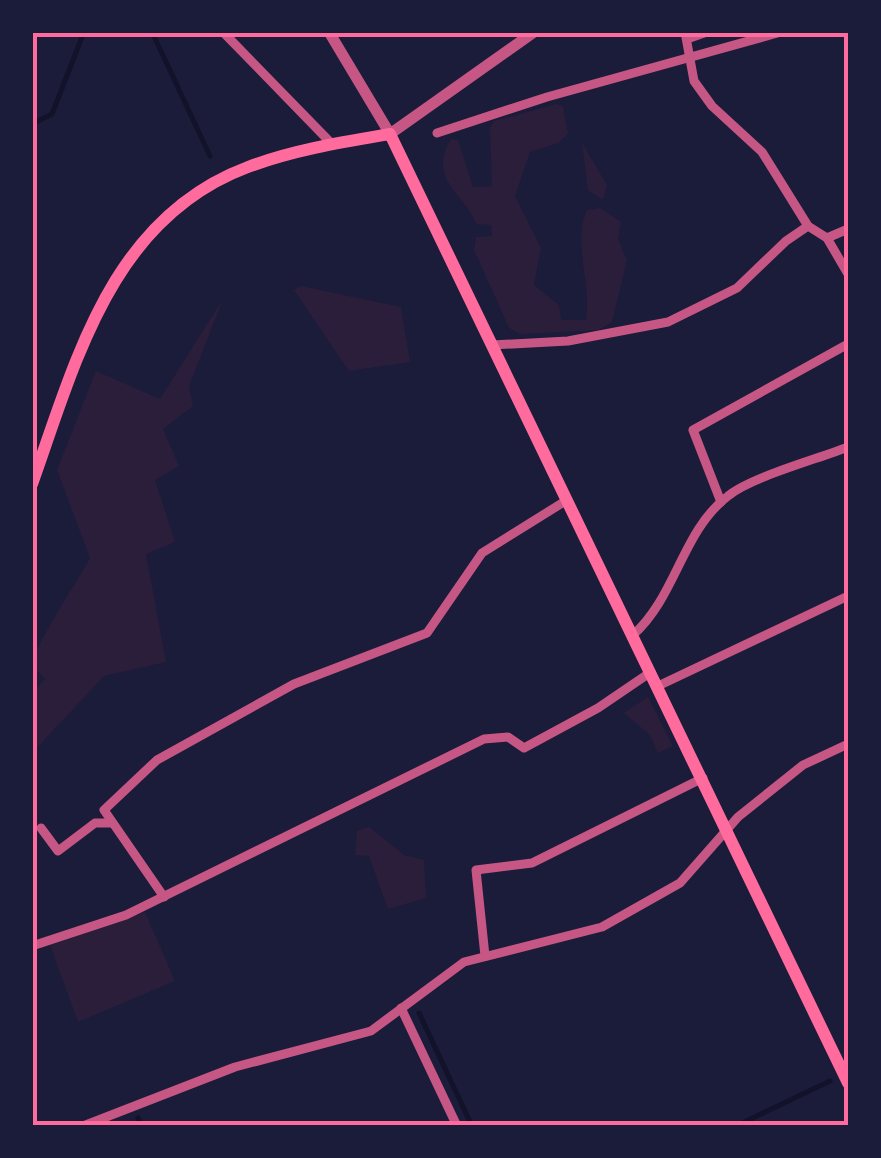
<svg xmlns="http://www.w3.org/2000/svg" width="881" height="1158" viewBox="0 0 881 1158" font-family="Commissioner,sans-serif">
<rect width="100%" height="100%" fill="#1b1b3a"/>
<g fill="#2a1e3b">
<path d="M 556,104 L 563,106 L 568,134 L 558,143 L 530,152 L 515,196 L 541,248 L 534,285 L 559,305 L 561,320 L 586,320 C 592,283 572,244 587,210 L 600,208 L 621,222 L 618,239 L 627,260 L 612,322 L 599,330 L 520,334 L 509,328 L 474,250 L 476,237 L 492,236 L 491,225 L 476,224 C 465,194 426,179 451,139 L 458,140 L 473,187 L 492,186 L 490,128 L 494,121 Z"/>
<path d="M 582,143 L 607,185 L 603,200 L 588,190 Z"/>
<path d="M 301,286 L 401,307 L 410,362 L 349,371 L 294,290 Z"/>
<path d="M 223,299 L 189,386 L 193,406 L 163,429 L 179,466 L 155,480 L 175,542 L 146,554 L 166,662 L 104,676 L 33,752 L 33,693 L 45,679 L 33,666 C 32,648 78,581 90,558 L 57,470 L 96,371 L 160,399 Z"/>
<path d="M 648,697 L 673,746 L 658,753 L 650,735 L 624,713 Z"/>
<path d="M 369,827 L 404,855 L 424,860 L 426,898 L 388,909 L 369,856 L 355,855 L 357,831 Z"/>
<path d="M 145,912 L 175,981 L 78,1022 L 50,945 Z"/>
</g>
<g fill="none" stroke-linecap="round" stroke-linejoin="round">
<g stroke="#12122b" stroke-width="5">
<path d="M 152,32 L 210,156"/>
<path d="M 32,124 L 52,114 L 84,32"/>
<path d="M 419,1013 L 472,1126"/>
<path d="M 138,1118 L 142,1126"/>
<path d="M 736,1126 L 830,1081"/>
</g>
<g stroke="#c65784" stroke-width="9">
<path d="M 223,32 L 332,144"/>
<path d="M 685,32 L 694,81 L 712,106 L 762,152 L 808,226 L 827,238 L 848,229"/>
<path d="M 687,39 L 707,32"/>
<path d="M 437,133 L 547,97 L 781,32"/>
<path d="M 827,238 L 848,274"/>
<path d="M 492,345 L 568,341 L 668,322 L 737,288 L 786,241 L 808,226"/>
<path d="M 721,502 L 693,430 L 848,344"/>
<path d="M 633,635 C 676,597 682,531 728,496 C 751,477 818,459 848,447"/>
<path d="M 658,686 L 848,596"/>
<path d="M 41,828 L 58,851 L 95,823 L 112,823"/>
<path d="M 164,897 L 104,810 L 157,760 L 294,684 L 427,633 L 482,553 L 567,500"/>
<path d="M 32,946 L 126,915 L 484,739 L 508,737 L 524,748 L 598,708 L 651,672"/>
<path d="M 485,956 L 476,870 L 532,863 L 703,778"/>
<path d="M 401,1008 L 457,1126"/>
<path d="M 83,1126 L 235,1067 L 371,1031 L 464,962 L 602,927 L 680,883 L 738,817 L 803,765 L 848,744"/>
</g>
<path stroke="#c65784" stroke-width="11" d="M 329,32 L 390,134 L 534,32"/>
<path stroke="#ff6b9d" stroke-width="12" d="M 32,484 C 76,361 111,218 248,167 C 293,150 343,142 390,134 L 848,1083"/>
</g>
<rect width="881" height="1158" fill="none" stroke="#1b1b3a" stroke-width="70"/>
<rect x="35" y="35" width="811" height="1088" fill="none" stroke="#ff6b9d" stroke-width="4"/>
</svg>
